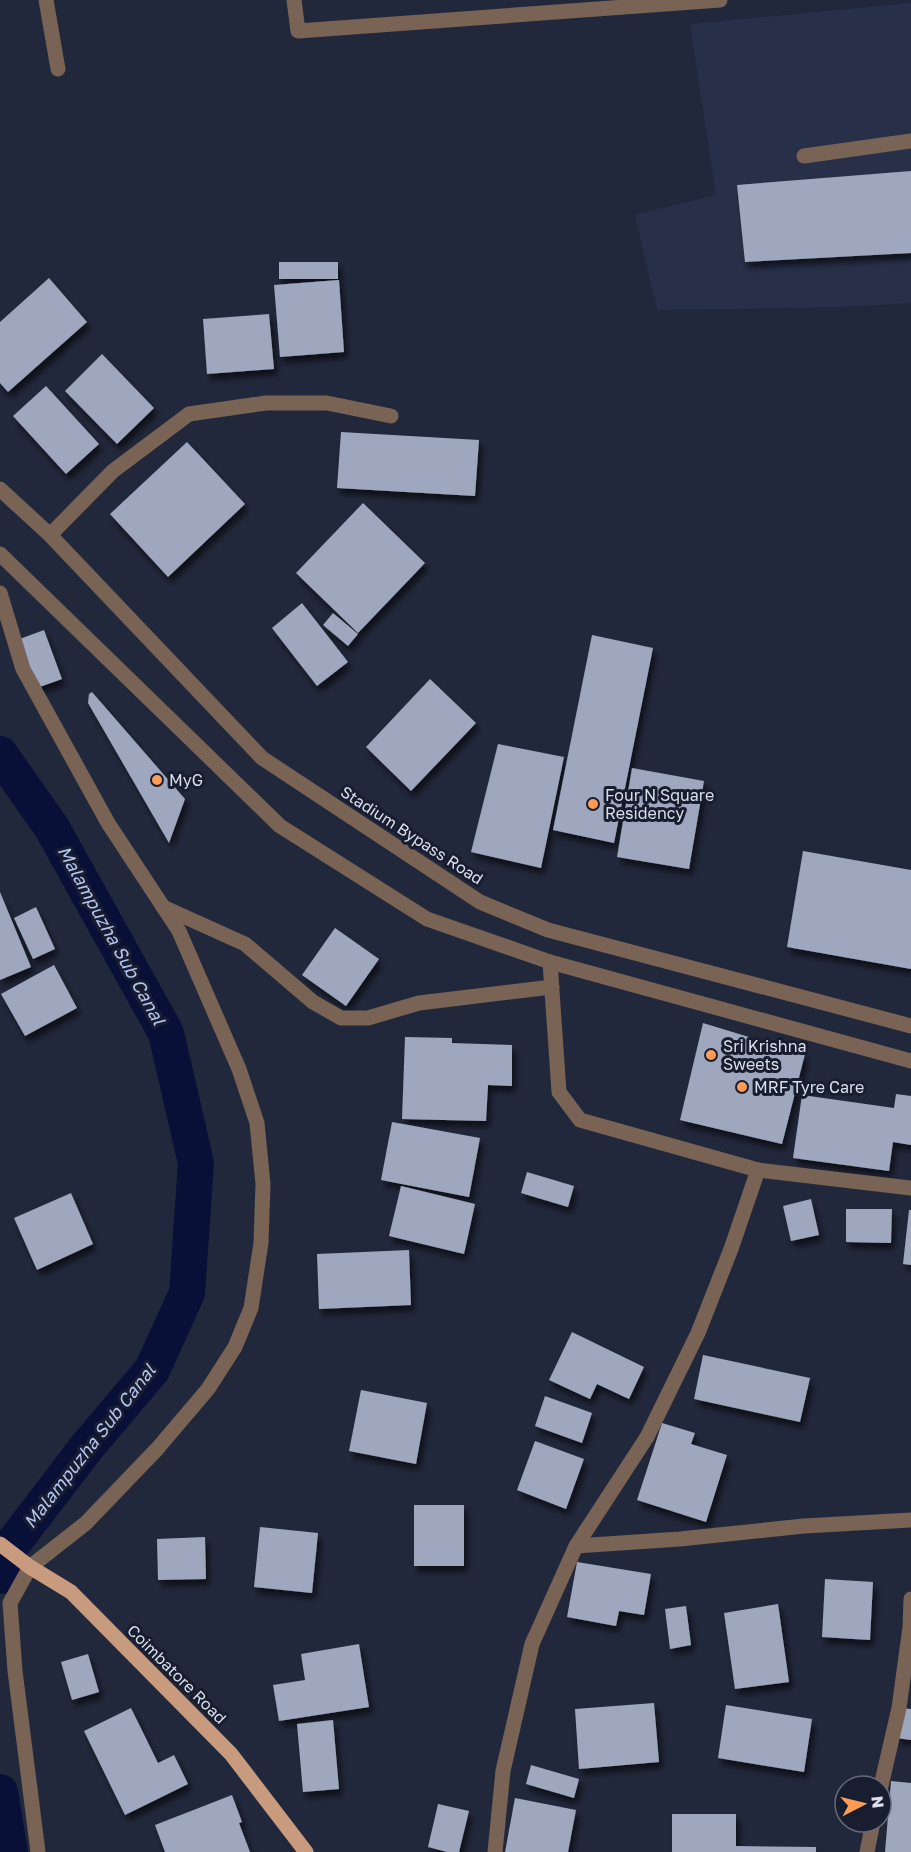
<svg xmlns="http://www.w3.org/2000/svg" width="911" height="1852" viewBox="0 0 911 1852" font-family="'Golos Text',sans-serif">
<defs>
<filter id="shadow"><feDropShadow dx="3.5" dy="6" stdDeviation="3" flood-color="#0009"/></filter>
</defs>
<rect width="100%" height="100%" fill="#22283b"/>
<path fill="#282f48" d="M 911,3 L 911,303 L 841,307 L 657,310 L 635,215 L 716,195 L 690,24 Z"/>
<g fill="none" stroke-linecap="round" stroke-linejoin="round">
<g stroke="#091038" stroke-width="36">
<path d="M 0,754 L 52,828 L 166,1033 L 196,1163 L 187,1293 L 152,1370 L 86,1448 L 8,1550 L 0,1576"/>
<path d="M 0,1792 L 10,1852"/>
</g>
</g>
<g fill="#9ea7be" filter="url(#shadow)">
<path d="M 911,171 L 911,253 L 745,262 L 737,185 Z"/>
<rect x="279" y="262" width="59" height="17"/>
<path d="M 49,278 L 87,322 L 8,392 L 0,383 L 0,322 Z"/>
<path d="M 339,280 L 344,352 L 280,357 L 274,285 Z"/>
<path d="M 269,314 L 274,369 L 207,374 L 203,319 Z"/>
<path d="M 102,354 L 154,408 L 117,444 L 65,391 Z"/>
<path d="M 46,386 L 99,444 L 66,474 L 13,416 Z"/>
<path d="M 341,432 L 479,440 L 475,496 L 337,488 Z"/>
<path d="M 187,442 L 245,504 L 168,577 L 110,514 Z"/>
<path d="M 363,503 L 425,563 L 358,633 L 296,573 Z"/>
<path d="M 302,603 L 348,662 L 317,686 L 272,628 Z"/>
<path d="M 333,613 L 358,634 L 348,646 L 323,625 Z"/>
<path d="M 44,630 L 62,679 L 34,689 L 17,640 Z"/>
<path d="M 592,635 L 653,648 L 614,843 L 553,830 Z"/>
<path d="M 430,679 L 476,723 L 411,791 L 366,747 Z"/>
<path d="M 92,692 L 185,799 L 169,843 L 88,703 L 89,694 Z"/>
<path d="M 498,744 L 564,757 L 541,868 L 471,852 Z"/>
<path d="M 632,768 L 704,781 L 689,869 L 617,857 Z"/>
<path d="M 803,851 L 911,870 L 911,969 L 787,947 Z"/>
<path d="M 0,892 L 31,967 L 0,980 Z"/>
<path d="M 36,907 L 55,949 L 33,959 L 14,918 Z"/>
<path d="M 335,928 L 379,959 L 346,1006 L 302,975 Z"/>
<path d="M 54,965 L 77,1008 L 25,1036 L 1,994 Z"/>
<path d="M 703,1023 L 805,1054 L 782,1144 L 680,1120 Z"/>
<path d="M 405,1037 L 452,1038 L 452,1043 L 512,1045 L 512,1086 L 488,1085 L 486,1121 L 402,1119 Z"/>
<path d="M 896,1094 L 911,1096 L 911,1145 L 893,1142 L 889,1171 L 793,1158 L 802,1095 L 894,1108 Z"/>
<path d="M 392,1122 L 480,1138 L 469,1197 L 381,1180 Z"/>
<path d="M 527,1172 L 574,1186 L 568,1207 L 521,1193 Z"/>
<path d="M 401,1186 L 475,1204 L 464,1254 L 389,1236 Z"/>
<path d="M 71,1193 L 93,1244 L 37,1270 L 14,1218 Z"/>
<path d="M 811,1199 L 819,1235 L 791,1241 L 783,1206 Z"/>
<path d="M 846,1209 L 892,1209 L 891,1243 L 846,1242 Z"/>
<path d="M 909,1210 L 911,1210 L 911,1265 L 903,1264 Z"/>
<path d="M 409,1250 L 411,1305 L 319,1309 L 317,1254 Z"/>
<path d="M 572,1332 L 644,1367 L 629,1399 L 597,1384 L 590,1399 L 549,1380 Z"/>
<path d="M 703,1355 L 810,1378 L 800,1422 L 694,1399 Z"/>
<path d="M 361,1390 L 427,1403 L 416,1464 L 349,1451 Z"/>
<path d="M 545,1396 L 592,1413 L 582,1443 L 535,1426 Z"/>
<path d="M 662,1423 L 695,1433 L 691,1444 L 727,1455 L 706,1522 L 637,1500 Z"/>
<path d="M 535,1441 L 584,1459 L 566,1509 L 517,1490 Z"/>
<rect x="414" y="1505" width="50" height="61"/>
<path d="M 260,1527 L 318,1533 L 312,1593 L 254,1587 Z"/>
<path d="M 205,1537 L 206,1579 L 158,1580 L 157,1539 Z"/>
<path d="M 577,1562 L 651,1574 L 644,1615 L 619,1611 L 616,1626 L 567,1617 Z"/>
<path d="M 825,1579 L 873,1582 L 870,1640 L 822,1637 Z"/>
<path d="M 778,1604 L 789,1682 L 735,1689 L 724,1613 Z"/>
<path d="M 686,1606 L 691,1645 L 670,1649 L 665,1609 Z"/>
<path d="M 359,1644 L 369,1707 L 279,1721 L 273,1685 L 305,1680 L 301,1654 Z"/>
<path d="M 88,1654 L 99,1692 L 72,1700 L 61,1662 Z"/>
<path d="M 654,1703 L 659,1762 L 579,1769 L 575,1709 Z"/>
<path d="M 726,1705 L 812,1719 L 804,1772 L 718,1758 Z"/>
<path d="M 131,1708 L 158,1763 L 174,1755 L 188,1784 L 125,1815 L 84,1731 Z"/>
<path d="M 900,1708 L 911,1709 L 911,1740 L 896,1738 Z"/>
<path d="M 333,1720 L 339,1789 L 303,1792 L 297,1724 Z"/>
<path d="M 531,1765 L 579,1779 L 574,1798 L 526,1784 Z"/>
<path d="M 891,1781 L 911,1783 L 911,1852 L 885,1852 Z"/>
<path d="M 232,1795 L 242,1822 L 239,1823 L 250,1852 L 165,1852 L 155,1825 Z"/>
<path d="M 515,1798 L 576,1810 L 568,1852 L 505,1852 Z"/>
<path d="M 438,1804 L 469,1811 L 459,1852 L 447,1852 L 428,1847 Z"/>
<path d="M 672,1814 L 736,1814 L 736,1846 L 816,1847 L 816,1852 L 672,1852 Z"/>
</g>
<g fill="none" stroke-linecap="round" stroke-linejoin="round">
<g stroke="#786354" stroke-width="15">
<path d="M 46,0 L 58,69"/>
<path d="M 294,0 L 298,31 L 720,0"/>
<path d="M 804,156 L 911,141"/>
<path d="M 0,489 L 50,535 L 262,758 L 480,902 L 548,930 L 911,1026"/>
<path d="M 50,535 L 113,471 L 189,414 L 266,403 L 327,403 L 391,416"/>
<path d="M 0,554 L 280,826 L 427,919 L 550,962 L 911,1061"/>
<path d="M 0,593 L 23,669 L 108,823 L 179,931 L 239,1069 L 257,1123 L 263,1184 L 261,1243 L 251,1308 L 235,1347 L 208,1389 L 157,1449 L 86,1523 L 30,1567 L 10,1603 L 15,1671 L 38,1852"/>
<path d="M 163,907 L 245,944 L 313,1002 L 341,1018 L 368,1018 L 419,1003 L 552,987"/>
<path d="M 550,962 L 559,1092 L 580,1120 L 758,1170 L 911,1188"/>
<path d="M 576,1546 L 680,1539 L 804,1526 L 911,1520"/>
<path d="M 881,1786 L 899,1708 L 910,1627 L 911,1599"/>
<path d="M 495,1852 L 503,1771 L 532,1644 L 576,1546 L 647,1437 L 698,1333 L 731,1249 L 758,1170"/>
<path d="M 867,1852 L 873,1822"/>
</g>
<path stroke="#c89b7e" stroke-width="15" d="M 0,1544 L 30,1567 L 71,1592 L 231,1754 L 306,1852"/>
</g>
<g fill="#fd9d55" stroke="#181e30" stroke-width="2">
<circle cx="157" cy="780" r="6"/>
<circle cx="593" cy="804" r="6"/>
<circle cx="711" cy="1055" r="6"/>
<circle cx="742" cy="1087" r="6"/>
</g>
<g text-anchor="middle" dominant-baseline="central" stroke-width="6" stroke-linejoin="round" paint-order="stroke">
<g font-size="16" fill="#dadfec" stroke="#181e30" text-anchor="start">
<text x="169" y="780">MyG</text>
<text x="605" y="795">Four N Square<tspan x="605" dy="18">Residency</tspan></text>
<text x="723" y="1046">Sri Krishna<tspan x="723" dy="18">Sweets</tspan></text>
<text x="754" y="1087">MRF Tyre Care</text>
</g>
<g font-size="16" fill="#dadfec" stroke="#181e30">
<text transform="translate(412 835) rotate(33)">Stadium Bypass Road</text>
<text transform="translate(177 1674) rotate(45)">Coimbatore Road</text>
</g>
<g font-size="18" font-style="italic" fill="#b5c5f1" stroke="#181e30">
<text transform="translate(112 935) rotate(61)">Malampuzha Sub Canal</text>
<text transform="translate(89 1446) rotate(-52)">Malampuzha Sub Canal</text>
</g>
</g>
<g transform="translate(863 1804) rotate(83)"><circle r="28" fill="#181e30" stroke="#666b7b" stroke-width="1.5"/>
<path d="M0-4.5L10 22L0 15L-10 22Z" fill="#fd9d55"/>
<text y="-9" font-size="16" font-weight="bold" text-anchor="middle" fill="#dadfec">N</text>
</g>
</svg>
